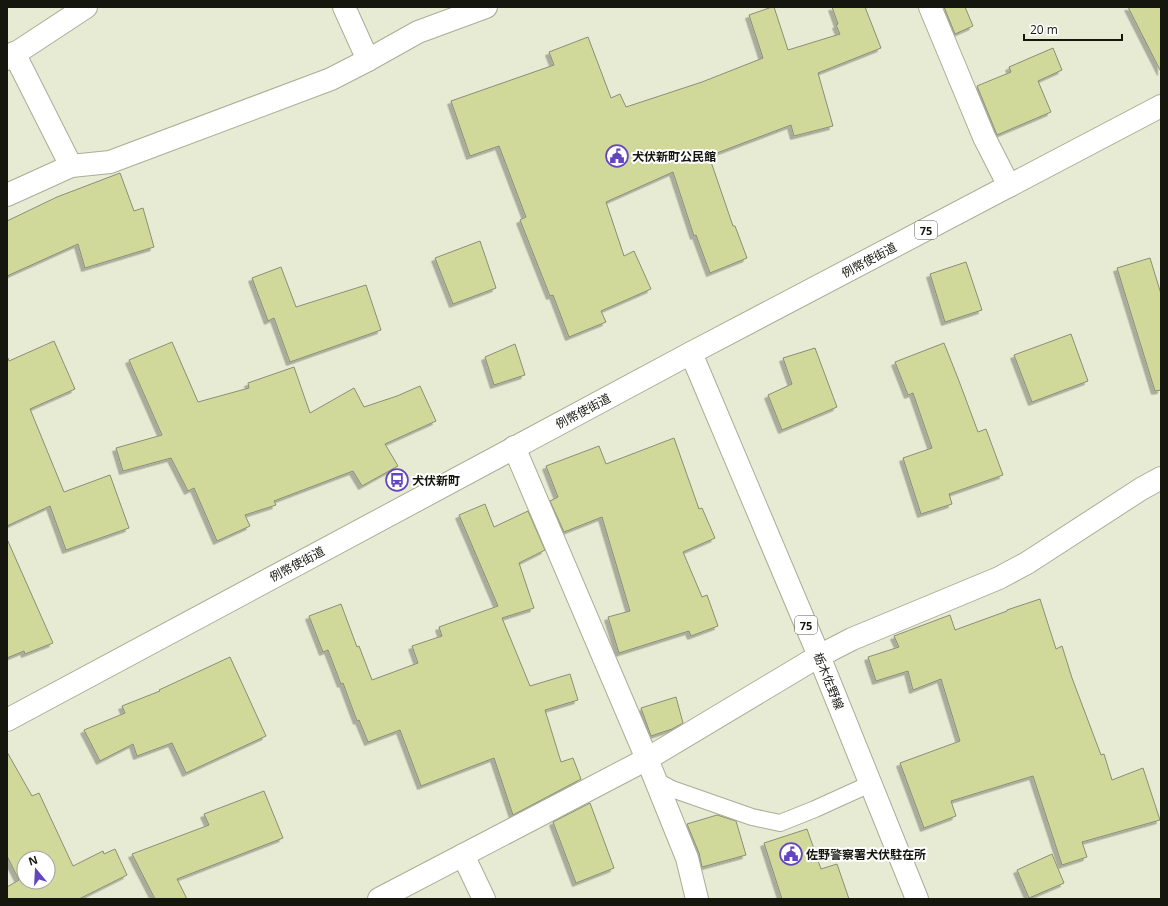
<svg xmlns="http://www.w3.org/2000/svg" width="1168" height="906" viewBox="0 0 1168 906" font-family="'Open Sans','Noto Sans JP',sans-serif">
<defs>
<filter id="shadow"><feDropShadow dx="-3.5" dy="3.5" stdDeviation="0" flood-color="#0004"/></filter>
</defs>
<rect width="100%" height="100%" fill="#e7ebd3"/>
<g fill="#d1d99a" stroke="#8a8e77" fill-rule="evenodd" filter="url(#shadow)">
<path d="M 772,7 L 774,7 L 788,50 L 840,34 L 836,25 L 838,24 L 832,7 L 865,7 L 881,48 L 818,73 L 833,126 L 794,136 L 791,125 L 709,156 L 733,226 L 735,226 L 747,258 L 710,273 L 696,235 L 694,236 L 673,172 L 606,202 L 624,256 L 634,251 L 651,289 L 601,311 L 606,322 L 569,337 L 553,295 L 550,296 L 520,220 L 526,217 L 499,146 L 470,156 L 451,101 L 554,65 L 549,52 L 588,37 L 611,98 L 620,94 L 626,107 L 702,82 L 763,58 L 749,15 Z"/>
<path d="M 944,7 L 965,7 L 973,26 L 955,34 Z"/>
<path d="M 1128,7 L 1161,7 L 1161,72 Z"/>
<path d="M 1053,48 L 1062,70 L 1038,81 L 1051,112 L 997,135 L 977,86 L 1011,72 L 1009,67 Z"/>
<path d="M 120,173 L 134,211 L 143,208 L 154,247 L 85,268 L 78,244 L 7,276 L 7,221 L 57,197 Z"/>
<path d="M 480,241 L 496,288 L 453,304 L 435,258 Z"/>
<path d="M 1150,258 L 1161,294 L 1161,390 L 1155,391 L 1117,268 Z"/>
<path d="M 966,262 L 982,310 L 945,322 L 930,274 Z"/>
<path d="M 281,267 L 296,307 L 366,285 L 381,330 L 290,362 L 274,318 L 268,321 L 252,278 Z"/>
<path d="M 1071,334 L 1088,381 L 1032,402 L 1014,355 Z"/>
<path d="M 54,341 L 75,389 L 30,409 L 64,492 L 110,475 L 129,528 L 66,550 L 50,506 L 7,526 L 7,356 L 9,361 Z"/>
<path d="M 172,342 L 198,402 L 249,388 L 248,383 L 294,367 L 310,413 L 354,388 L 364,407 L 397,396 L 420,386 L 436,421 L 385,444 L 398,466 L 362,486 L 353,471 L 274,501 L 276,505 L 245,515 L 250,526 L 217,541 L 194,488 L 188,491 L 171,458 L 123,471 L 116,448 L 162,435 L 129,360 Z"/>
<path d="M 944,343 L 959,381 L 978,432 L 986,429 L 1003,475 L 949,494 L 952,504 L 921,514 L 903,458 L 932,448 L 913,393 L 908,395 L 895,362 Z"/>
<path d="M 515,344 L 525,375 L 494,385 L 485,357 Z"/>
<path d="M 815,348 L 837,407 L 782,430 L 768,395 L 792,384 L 783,358 Z"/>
<path d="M 674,438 L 699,509 L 702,508 L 715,538 L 683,552 L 702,597 L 707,595 L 718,626 L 691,636 L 689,631 L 619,653 L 608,617 L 630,611 L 602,517 L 564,532 L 550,501 L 558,497 L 546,466 L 599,446 L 606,464 Z"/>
<path d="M 485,504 L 494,527 L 528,511 L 545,550 L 519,563 L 534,608 L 502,618 L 530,686 L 570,674 L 578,700 L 545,710 L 561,762 L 573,758 L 581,779 L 513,815 L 494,758 L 421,786 L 400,730 L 368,742 L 359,720 L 357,721 L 343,683 L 341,684 L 328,650 L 323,652 L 309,616 L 341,604 L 357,647 L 359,646 L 372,680 L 418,663 L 412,646 L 442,636 L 439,627 L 498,606 L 459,515 Z"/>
<path d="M 7,539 L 53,643 L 25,654 L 24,651 L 7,658 Z"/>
<path d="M 1040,599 L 1056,649 L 1062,646 L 1072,678 L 1101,755 L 1104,754 L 1112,780 L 1143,768 L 1160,820 L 1082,842 L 1087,857 L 1062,865 L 1033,776 L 951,801 L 956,816 L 924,828 L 900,763 L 960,741 L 941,679 L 913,690 L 908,671 L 876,681 L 868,657 L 899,647 L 894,636 L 950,615 L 955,630 L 1007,611 L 1007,610 Z"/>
<path d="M 230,657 L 266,736 L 186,773 L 172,743 L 137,756 L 133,744 L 100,761 L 84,730 L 125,713 L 122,706 L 160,691 L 159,690 Z"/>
<path d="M 676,697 L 683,723 L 672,729 L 651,736 L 641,708 Z"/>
<path d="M 7,752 L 32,796 L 39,793 L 73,866 L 103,851 L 104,854 L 115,849 L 127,875 L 79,899 L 7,899 L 7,887 L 19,880 L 7,856 ZM 24,858 L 48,858 L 48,882 L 24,882 Z"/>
<path d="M 264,791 L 283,838 L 177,879 L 187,899 L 155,899 L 132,854 L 209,825 L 204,814 Z"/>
<path d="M 590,803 L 614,868 L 576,883 L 553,822 Z"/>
<path d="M 717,815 L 736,821 L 746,855 L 702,867 L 699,853 L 687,824 Z"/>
<path d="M 807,829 L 821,869 L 837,864 L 849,899 L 782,899 L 764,843 Z"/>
<path d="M 1052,854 L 1064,883 L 1029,898 L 1017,870 Z"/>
</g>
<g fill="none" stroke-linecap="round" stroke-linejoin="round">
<g stroke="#aaad96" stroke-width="18">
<path id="service" d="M 655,780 L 672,789 L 752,817 L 780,823 L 815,809 L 870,784"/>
</g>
<g stroke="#aaad96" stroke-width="24">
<g id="minor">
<path d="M 930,7 L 984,137 L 1009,186"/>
<path d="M 7,59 L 86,7"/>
<path d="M 368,60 L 418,32 L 486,7"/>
<path d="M 71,166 L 110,162 L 331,79 L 368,60 L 344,7"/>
<path d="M 7,195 L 71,166 L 14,53"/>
<path d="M 514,447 L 647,759 L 687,858 L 697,899"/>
<path d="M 463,855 L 484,899"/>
<path d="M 379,899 L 647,759 L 819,656 L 852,639 L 999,578 L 1027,563 L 1141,489 L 1161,478"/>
</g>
</g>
<g stroke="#aaad96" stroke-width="24">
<path id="secondary" d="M 7,720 L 691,353"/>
</g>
<g stroke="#aaad96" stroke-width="24">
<path id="primary" d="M 917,899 L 819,656 L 691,353 L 1161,106"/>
</g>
<use href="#service" stroke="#fff" stroke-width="16"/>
<use href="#minor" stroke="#fff" stroke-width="22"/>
<use href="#secondary" stroke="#fff" stroke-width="22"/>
<use href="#primary" stroke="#fff" stroke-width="22"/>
</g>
<defs>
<g id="civic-ring" transform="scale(1.15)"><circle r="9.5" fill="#fff" stroke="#6346bf" stroke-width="1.5"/><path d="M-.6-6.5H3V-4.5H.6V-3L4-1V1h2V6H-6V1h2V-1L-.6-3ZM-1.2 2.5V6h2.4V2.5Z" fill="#6346bf"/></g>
<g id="bus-ring" transform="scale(1.15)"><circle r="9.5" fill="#fff" stroke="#6346bf" stroke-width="1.5"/><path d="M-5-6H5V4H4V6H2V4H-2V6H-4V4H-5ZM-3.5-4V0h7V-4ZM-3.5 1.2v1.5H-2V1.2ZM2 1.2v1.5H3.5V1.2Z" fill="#6346bf"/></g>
</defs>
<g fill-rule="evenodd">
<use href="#civic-ring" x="617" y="156"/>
<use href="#bus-ring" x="397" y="480"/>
<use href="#civic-ring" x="791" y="854"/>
</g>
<g text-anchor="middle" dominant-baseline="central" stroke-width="4" stroke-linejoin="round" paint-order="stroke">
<g fill="#fff" stroke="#5b5c56" stroke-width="1">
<rect x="915" y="221" width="22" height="18" rx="3"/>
<rect x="795" y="616" width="22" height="18" rx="3"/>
</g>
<g font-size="11" font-weight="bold" fill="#15160e">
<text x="926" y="230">75</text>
<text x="806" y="625">75</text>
</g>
<g font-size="12" font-weight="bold" fill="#15160e" stroke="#fff" text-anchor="start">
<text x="632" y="156">犬伏新町公民館</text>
<text x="412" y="480">犬伏新町</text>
<text x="806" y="854">佐野警察署犬伏駐在所</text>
</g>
<g font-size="12" fill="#15160e" stroke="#fff">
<text transform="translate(869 260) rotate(-28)">例幣使街道</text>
<text transform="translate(583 411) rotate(-28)">例幣使街道</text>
<text transform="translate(297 564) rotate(-28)">例幣使街道</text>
<text transform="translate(829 681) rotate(68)">栃木佐野線</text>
</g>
</g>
<rect width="1168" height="906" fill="none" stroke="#15160e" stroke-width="16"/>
<g transform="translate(36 870) rotate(342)"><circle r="19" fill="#ffffff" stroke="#a1a29f"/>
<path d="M0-3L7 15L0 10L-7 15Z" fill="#6346bf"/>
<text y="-6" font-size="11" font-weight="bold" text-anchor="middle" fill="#15160e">N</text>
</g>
<path d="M1024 34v6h98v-6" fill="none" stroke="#15160e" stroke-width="2"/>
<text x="1030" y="34" font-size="12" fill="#15160e" stroke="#ffffff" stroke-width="3" paint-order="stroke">20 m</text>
</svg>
